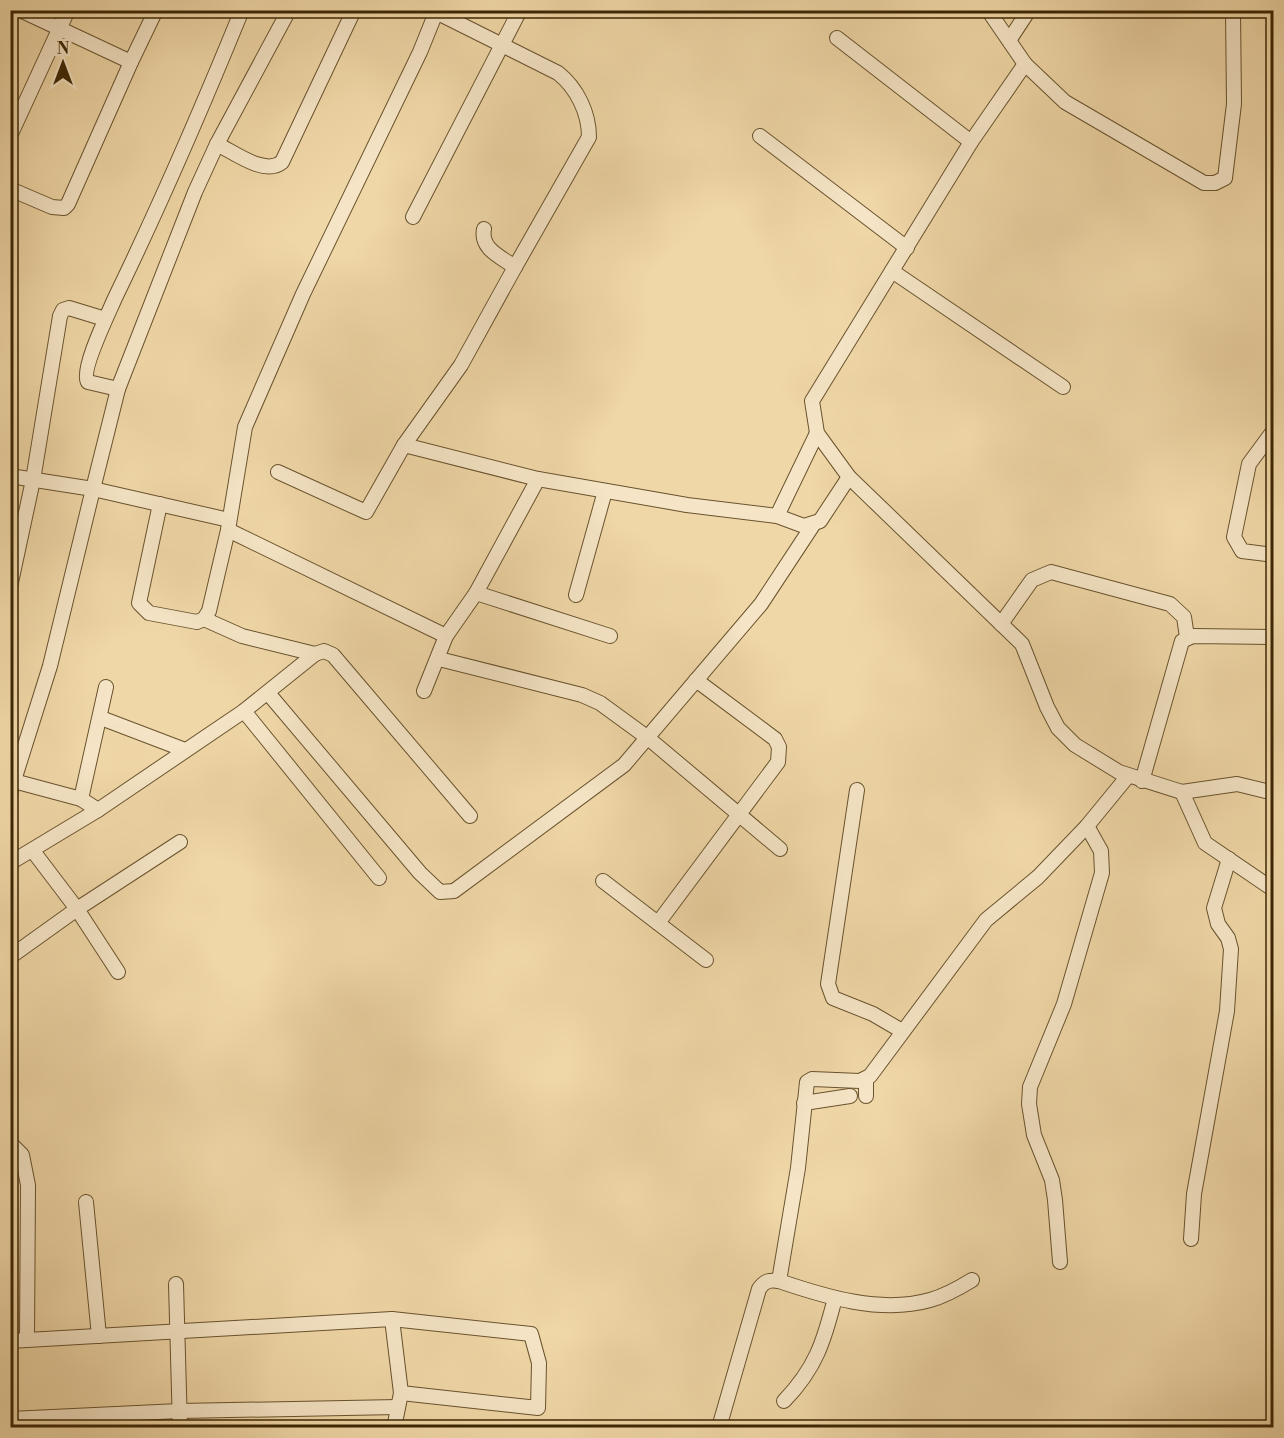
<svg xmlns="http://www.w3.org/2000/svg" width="1284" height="1438" viewBox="0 0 1284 1438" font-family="'Libre Bodoni',serif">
<rect width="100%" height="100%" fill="#f0d7a7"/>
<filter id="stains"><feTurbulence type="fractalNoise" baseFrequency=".00333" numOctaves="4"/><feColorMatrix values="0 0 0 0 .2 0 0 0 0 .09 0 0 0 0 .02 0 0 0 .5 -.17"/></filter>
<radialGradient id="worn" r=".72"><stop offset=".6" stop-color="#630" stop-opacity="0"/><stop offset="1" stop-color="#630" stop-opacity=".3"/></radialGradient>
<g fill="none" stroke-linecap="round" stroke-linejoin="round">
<g stroke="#69532e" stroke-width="16">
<g id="street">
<path d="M 20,10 L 131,62 L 156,10"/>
<path d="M 242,10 C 202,108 161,203 115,298 C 109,312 80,371 88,382 L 118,389 L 195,192 L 217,144 L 289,10"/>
<path d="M 988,10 L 1025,64 L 971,142 L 812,401 L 817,433 L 849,477 L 1022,644 L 1047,707 L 1058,728 L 1075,745 L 1119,772 L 1182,792 L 1237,784 L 1274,793"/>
<path d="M 436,12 L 558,73 C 577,88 589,113 589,137 L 515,267 C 501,257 480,249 484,229"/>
<path d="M 837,38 L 971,142"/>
<path d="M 1010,39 L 1029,10"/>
<path d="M 1025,64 L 1065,102 L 1204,183 L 1215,183 L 1225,178 L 1234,104 L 1233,10"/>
<path d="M 10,136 L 68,10"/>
<path d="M 760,136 L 907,248"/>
<path d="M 217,144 C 235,153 265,176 282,162 L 354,10"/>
<path d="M 10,189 L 52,207 L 64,208 L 68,204 L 131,62"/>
<path d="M 413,217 L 520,10"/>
<path d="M 892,271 L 1063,387"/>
<path d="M 118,389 L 93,489 L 229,520"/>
<path d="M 1274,430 L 1249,464 L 1234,537 L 1242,551 L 1274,555"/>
<path d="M 404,445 L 461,365 L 515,267"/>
<path d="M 278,472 L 366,512 L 404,445 L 538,479"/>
<path d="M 10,476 L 93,489 L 50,666 L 10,793"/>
<path d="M 160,504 L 139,603 L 149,613 L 197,622 L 204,619 L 209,611 L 228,530 L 245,427 L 303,294 L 420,52 L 437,10"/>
<path d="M 777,516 L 817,433"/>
<path d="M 228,530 L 446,636"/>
<path d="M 10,587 L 33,480 L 60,316 L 63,310 L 69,308 L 105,319"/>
<path d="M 476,593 L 610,636"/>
<path d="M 576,595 L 605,491"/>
<path d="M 204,619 L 242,636 L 315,654"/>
<path d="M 1001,624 L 1032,580 L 1051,572 L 1170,604 L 1184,617 L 1187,637"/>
<path d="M 439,659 L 582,695 L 600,703 L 648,738 L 780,849"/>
<path d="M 424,691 L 446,636 L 476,593 L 538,479 L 687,505 L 777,516 L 804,526 L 820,521 L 849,477"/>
<path d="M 268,693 L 420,873 L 440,892 L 454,891 L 624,765 L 761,604 L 813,525"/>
<path d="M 244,711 L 379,878"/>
<path d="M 101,718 L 185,750"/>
<path d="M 10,780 L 81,799 L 98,810 L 244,711 L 315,654 L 324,651 L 333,655 L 470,816"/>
<path d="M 1142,781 L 1182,641 L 1193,636 L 1274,637"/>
<path d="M 857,790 L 828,984 L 833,998 L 873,1014 L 902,1031"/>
<path d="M 1182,792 L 1205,843 L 1274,890"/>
<path d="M 81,799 L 106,687"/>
<path d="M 33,851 L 77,909 L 118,972"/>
<path d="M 10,863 L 98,810"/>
<path d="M 603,881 L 706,960"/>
<path d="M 658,923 L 778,762 L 779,747 L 775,739 L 696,680"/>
<path d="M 10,957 L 77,909 L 180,842"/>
<path d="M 866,1079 L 866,1096"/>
<path d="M 804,1103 L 850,1096"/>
<path d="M 10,1143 L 22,1155 L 28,1185 L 27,1339"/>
<path d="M 86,1202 L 99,1336"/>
<path d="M 1191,1239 L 1194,1194 L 1227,1011 L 1231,949 L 1228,938 L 1218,924 L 1214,908 L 1229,859"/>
<path d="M 1060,1262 L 1055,1200 L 1052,1180 L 1034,1135 L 1029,1104 L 1030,1087 L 1064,1004 L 1102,873 L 1101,851 L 1087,826"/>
<path d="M 779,1281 L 798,1168 L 807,1082 L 812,1079 L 860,1081 L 870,1076 L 986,920 L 1038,877 L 1087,826 L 1128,776"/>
<path d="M 176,1284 L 180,1428"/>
<path d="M 392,1319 L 401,1393 L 394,1428"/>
<path d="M 10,1341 L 392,1319 L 531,1334 L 539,1363 L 538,1408 L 401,1393"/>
<path d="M 784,1401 C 816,1368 824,1341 835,1298"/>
<path d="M 10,1419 L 179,1411 L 398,1407"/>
<path d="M 720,1424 L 759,1289 C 765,1280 770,1280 779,1281 C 826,1297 881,1314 930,1300 C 945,1296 959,1288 972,1280"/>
</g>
</g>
<use href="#street" stroke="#f5e5c6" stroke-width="14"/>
</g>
<rect width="1284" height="1438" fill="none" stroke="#f0d7a7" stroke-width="36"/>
<rect x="12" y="12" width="1260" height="1414" fill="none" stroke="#3c2705" stroke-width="3"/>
<rect x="18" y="18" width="1248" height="1402" fill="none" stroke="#3c2705" stroke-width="1.5"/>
<g transform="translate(63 63)" stroke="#f5e5c6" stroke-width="4.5" paint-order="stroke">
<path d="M0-4.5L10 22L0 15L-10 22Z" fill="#3c2705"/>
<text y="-9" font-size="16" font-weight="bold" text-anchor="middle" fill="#3c2705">N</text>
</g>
<rect width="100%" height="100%" filter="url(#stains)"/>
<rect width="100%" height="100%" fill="url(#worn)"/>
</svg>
